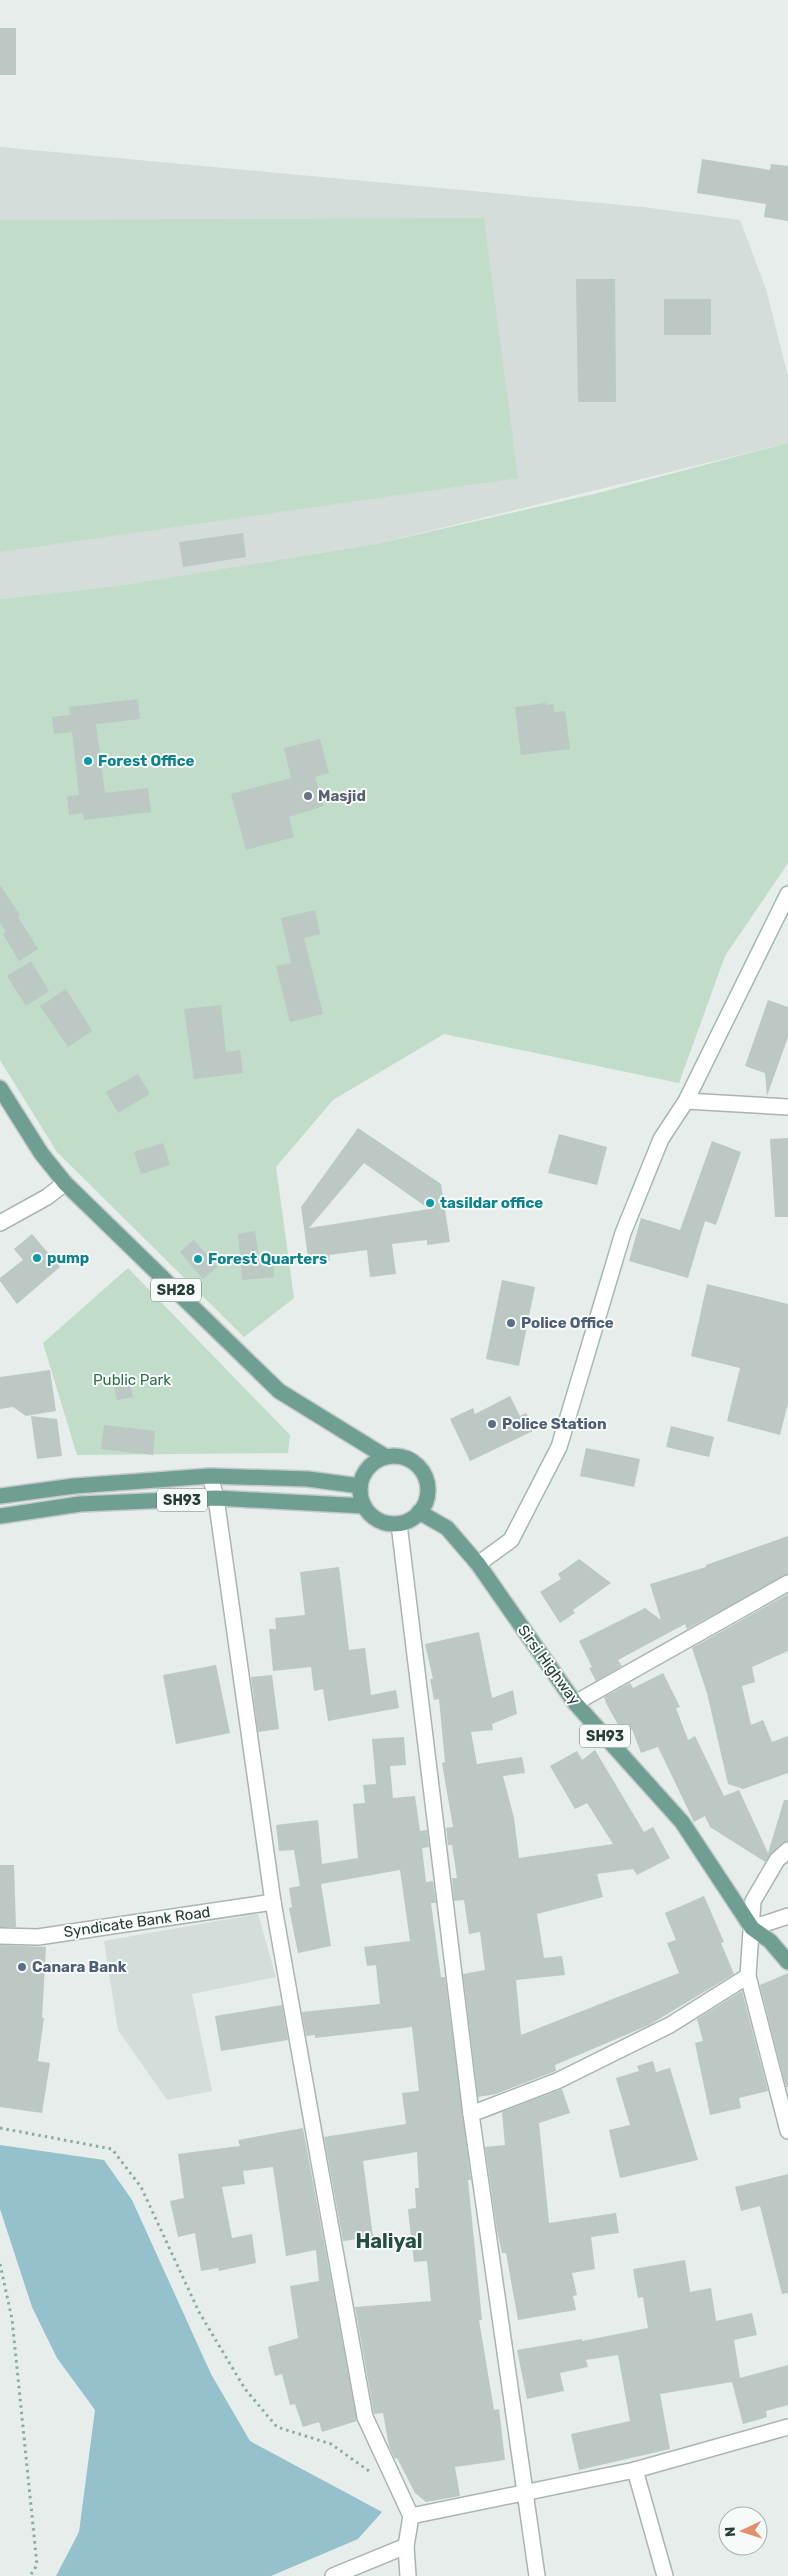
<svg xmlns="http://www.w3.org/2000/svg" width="788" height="2576" viewBox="0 0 788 2576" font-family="Rubik,sans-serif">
<rect width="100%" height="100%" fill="#e6edea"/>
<g fill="#d4ddd9">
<path d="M 0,147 L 643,207 L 740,220 L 766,289 L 788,377 L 788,443 L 376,544 L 117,586 L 0,599 Z"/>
<path d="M 258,1914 L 276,1977 L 192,1994 L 212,2091 L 167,2100 L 118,2030 L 104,1941 Z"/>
</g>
<g fill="#c1dcc9">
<path d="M 484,218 L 518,478 L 0,552 L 0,220 Z"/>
<path d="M 788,443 L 788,863 L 725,956 L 679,1083 L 444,1034 L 333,1100 L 276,1167 L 294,1298 L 244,1337 L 57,1152 L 0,1060 L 0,599 L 117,586 L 376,544 L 598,493 Z"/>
<path d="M 128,1268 L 290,1435 L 288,1453 L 77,1455 L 43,1343 Z"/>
</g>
<path fill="#94c1cc" d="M 0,2145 L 104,2160 L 132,2200 L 211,2374 L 250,2441 L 382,2512 L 358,2539 L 271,2576 L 56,2576 L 79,2532 L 95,2410 L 57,2358 L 32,2307 L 0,2209 Z"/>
<g fill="#bbc8c3" fill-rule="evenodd">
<rect x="0" y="28" width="16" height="47"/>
<path d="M 702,159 L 770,170 L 771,164 L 788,166 L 788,221 L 764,217 L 766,204 L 697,193 Z"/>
<path d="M 576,279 L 615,279 L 616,402 L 578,402 Z"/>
<rect x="664" y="299" width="47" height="36"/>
<path d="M 243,533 L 246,557 L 183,567 L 179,542 Z"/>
<path d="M 138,699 L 140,719 L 96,724 L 105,793 L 148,788 L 151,812 L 84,820 L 83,813 L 69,815 L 67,796 L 79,795 L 72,732 L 54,734 L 52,717 L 70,715 L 69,707 Z"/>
<path d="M 546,703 L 546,705 L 553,704 L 554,712 L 565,711 L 570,749 L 521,755 L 515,707 Z"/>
<path d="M 320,739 L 329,773 L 315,777 L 324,806 L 289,817 L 294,837 L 246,850 L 231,794 L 291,778 L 284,748 Z"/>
<path d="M 0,885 L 20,915 L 18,917 L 38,949 L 19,961 L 3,934 L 6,932 L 0,922 Z"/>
<path d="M 315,910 L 320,934 L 304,938 L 323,1014 L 290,1022 L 276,966 L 291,963 L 281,918 Z"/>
<path d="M 31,961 L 49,991 L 26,1006 L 7,976 Z"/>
<path d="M 66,989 L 92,1031 L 68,1047 L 40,1006 Z"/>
<path d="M 768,1000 L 788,1007 L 788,1037 L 767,1096 L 765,1073 L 745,1066 Z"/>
<path d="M 221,1005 L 226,1052 L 240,1050 L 243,1073 L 194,1079 L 184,1009 Z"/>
<path d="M 138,1074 L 150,1094 L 118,1113 L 106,1092 Z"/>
<path d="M 358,1128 L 441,1184 L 450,1242 L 427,1245 L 427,1240 L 392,1244 L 396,1274 L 370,1277 L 367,1250 L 329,1255 L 330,1261 L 309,1264 L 301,1207 ZM 364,1163 L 429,1209 L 309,1228 Z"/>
<path d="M 559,1134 L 607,1147 L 597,1185 L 548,1173 Z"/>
<path d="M 788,1138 L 788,1217 L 775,1217 L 770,1139 Z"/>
<path d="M 712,1141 L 741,1152 L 716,1225 L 705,1221 L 688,1278 L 629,1261 L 641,1218 L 680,1230 Z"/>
<path d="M 163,1143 L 170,1165 L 141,1174 L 134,1152 Z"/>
<path d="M 255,1231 L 259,1259 L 273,1258 L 274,1277 L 242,1280 L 238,1234 Z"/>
<path d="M 32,1234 L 60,1267 L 17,1304 L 0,1281 L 0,1278 L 23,1260 L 14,1249 Z"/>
<path d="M 194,1240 L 217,1267 L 203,1279 L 180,1252 Z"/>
<path d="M 502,1280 L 535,1287 L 519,1366 L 486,1359 Z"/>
<path d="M 707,1284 L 788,1304 L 788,1403 L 780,1435 L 727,1421 L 740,1368 L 691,1356 Z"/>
<path d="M 50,1370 L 56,1411 L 26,1416 L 13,1407 L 0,1409 L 0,1377 Z"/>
<path d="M 129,1379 L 133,1397 L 117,1400 L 113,1382 Z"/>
<path d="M 510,1396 L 520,1416 L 526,1413 L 535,1430 L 470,1461 L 450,1419 L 473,1408 L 475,1414 Z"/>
<path d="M 31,1416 L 57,1419 L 62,1456 L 37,1459 Z"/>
<path d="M 104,1425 L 155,1431 L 153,1455 L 101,1449 Z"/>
<path d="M 671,1426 L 714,1437 L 709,1457 L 666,1447 Z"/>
<path d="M 586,1448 L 640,1459 L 634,1487 L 580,1476 Z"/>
<path d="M 788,1536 L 788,1574 L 687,1629 L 685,1624 L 618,1660 L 622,1666 L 596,1681 L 589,1668 L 592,1667 L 579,1641 L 645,1608 L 661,1620 L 650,1584 L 706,1567 L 706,1565 Z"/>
<path d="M 579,1559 L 611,1583 L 573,1610 L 575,1613 L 560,1623 L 540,1592 L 561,1579 L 558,1574 Z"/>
<path d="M 339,1567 L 349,1650 L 365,1648 L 371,1695 L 396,1690 L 399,1708 L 328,1721 L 323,1689 L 314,1691 L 311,1667 L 273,1671 L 269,1629 L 276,1629 L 275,1618 L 305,1615 L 300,1572 Z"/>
<path d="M 788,1594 L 788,1651 L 752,1667 L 755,1682 L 742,1686 L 751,1725 L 763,1720 L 772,1742 L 788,1736 L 788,1773 L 743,1789 L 728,1784 L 707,1693 L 692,1648 Z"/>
<path d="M 479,1632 L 492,1698 L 513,1690 L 517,1714 L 492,1724 L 493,1730 L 471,1732 L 477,1764 L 522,1757 L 525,1773 L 503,1776 L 514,1818 L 519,1858 L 613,1844 L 587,1803 L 575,1809 L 550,1766 L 577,1751 L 582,1760 L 595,1750 L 644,1832 L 653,1827 L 670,1858 L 637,1875 L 633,1869 L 597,1874 L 603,1897 L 537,1914 L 544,1958 L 562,1956 L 565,1975 L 516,1980 L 521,2035 L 679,1973 L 667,1943 L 676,1940 L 665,1913 L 704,1896 L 724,1942 L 721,1943 L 734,1974 L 649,2025 L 555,2065 L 556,2071 L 553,2072 L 496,2094 L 478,2097 L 463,1974 L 485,1970 L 480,1932 L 469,1934 L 464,1900 L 454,1901 L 452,1878 L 457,1878 L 452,1845 L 448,1845 L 446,1828 L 453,1827 L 442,1763 L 445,1762 L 439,1699 L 434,1700 L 430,1679 L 433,1679 L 425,1644 Z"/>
<path d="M 216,1665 L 230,1733 L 176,1744 L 163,1675 Z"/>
<path d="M 663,1673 L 680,1707 L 676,1708 L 688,1740 L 695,1736 L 724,1796 L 739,1790 L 768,1853 L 784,1800 L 788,1800 L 788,1841 L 782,1843 L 765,1862 L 710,1827 L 705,1816 L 694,1822 L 658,1747 L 641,1753 L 632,1729 L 623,1734 L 606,1703 L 604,1697 L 630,1683 L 633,1688 Z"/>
<path d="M 272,1675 L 279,1729 L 258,1732 L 251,1677 Z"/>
<path d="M 404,1737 L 406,1765 L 390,1766 L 393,1798 L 415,1796 L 420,1831 L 427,1830 L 429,1847 L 422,1848 L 426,1882 L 433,1881 L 436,1903 L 431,1903 L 441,1977 L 445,1977 L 471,2180 L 468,2180 L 482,2320 L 479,2320 L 494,2410 L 499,2409 L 505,2460 L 455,2467 L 460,2496 L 426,2502 L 415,2493 L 397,2458 L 395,2459 L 389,2446 L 383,2413 L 374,2414 L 355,2307 L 431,2301 L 427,2261 L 414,2262 L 409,2219 L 408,2209 L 416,2208 L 415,2188 L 419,2188 L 417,2152 L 363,2161 L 373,2237 L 343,2241 L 324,2137 L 406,2124 L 402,2093 L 419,2091 L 412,2027 L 315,2038 L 315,2035 L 306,2036 L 302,2012 L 380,2004 L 376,1965 L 367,1966 L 364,1947 L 410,1941 L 400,1870 L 321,1884 L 331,1946 L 298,1953 L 289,1908 L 292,1907 L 289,1888 L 300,1886 L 294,1850 L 279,1851 L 276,1825 L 318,1820 L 322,1864 L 358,1858 L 353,1804 L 365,1803 L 363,1785 L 376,1784 L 372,1739 Z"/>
<path d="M 0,1865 L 14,1865 L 16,1927 L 0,1927 Z"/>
<path d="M 0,1945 L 46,1947 L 42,2018 L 44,2018 L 38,2061 L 50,2063 L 42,2113 L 0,2107 Z"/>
<path d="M 788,1973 L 788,2087 L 786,2087 L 760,1985 Z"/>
<path d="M 742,1991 L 768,2091 L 739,2098 L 741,2108 L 710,2115 L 695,2043 L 703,2041 L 697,2019 Z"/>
<path d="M 282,2005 L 288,2040 L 221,2051 L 215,2016 Z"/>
<path d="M 653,2061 L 656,2072 L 670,2068 L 698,2160 L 620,2178 L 609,2130 L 630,2125 L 616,2078 L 639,2071 L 637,2066 Z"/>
<path d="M 562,2089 L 570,2113 L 539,2123 L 549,2223 L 616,2213 L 619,2233 L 591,2237 L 595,2269 L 572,2273 L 577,2295 L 573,2296 L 576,2310 L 518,2320 L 506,2253 L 502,2253 L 497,2230 L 485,2147 L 505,2145 L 502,2112 Z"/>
<path d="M 303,2128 L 357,2421 L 322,2432 L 319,2422 L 303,2427 L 295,2404 L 290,2405 L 282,2374 L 275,2376 L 268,2347 L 298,2338 L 290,2286 L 319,2281 L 316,2250 L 286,2256 L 273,2167 L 243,2171 L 245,2184 L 222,2187 L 232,2238 L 252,2234 L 256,2263 L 219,2271 L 218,2268 L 201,2271 L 195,2233 L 178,2237 L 170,2201 L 184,2198 L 178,2154 L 240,2146 L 238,2140 Z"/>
<path d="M 788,2174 L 788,2293 L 782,2294 L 760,2206 L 741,2211 L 735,2187 Z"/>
<path d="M 685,2260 L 690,2292 L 711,2288 L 716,2321 L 752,2313 L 757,2335 L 734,2340 L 740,2378 L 788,2365 L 788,2405 L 766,2411 L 767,2417 L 743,2424 L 732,2382 L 660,2394 L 670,2449 L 579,2470 L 571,2434 L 630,2421 L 618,2355 L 586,2360 L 588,2367 L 560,2373 L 564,2391 L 527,2399 L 517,2350 L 582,2339 L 582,2341 L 648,2328 L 643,2297 L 638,2298 L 633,2269 Z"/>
</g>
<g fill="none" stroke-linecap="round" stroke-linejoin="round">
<g stroke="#a9b5b1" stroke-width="18">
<g id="minor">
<path d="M 686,1101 L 788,1107"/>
<path d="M 0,1223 L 47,1197 L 65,1183"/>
<path d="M 210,1476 L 216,1498 L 273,1902 L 318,2156 L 365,2417 L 411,2516 L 406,2546 L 408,2576"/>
<path d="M 575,1703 L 788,1583"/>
<path d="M 788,1850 L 777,1860 L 753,1901 L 748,1976 L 788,2131"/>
<path d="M 752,1928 L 788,1916"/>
<path d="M 0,1936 L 38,1937 L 273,1902"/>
<path d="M 471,2114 L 557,2081 L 670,2025 L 748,1976"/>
<path d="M 635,2470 L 665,2576"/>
<path d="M 411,2516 L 635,2470 L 788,2427"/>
<path d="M 333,2576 L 406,2546"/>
</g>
</g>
<g stroke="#a9b5b1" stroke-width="18">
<path id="tertiary" d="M 399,1524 L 471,2114 L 537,2576"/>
</g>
<g stroke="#a5b8b2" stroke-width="18">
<path id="secondary" d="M 478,1564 L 511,1540 L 559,1447 L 623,1233 L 661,1139 L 686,1101 L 788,894"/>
</g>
<g stroke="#c2c9c7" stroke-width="18">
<g id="primary">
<path d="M 0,1088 L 41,1153 L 65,1183 L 279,1391 L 386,1457"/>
<circle cx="394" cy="1490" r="34"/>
<path d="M 0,1496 L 74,1486 L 210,1476 L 308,1479 L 360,1486"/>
<path d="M 419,1512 L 447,1528 L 478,1564 L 575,1703 L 682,1822 L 752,1928 L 770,1941 L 788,1962"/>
<path d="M 0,1516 L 80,1504 L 216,1498 L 364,1506"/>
</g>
</g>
<g stroke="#89ada3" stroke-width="3" stroke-dasharray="2.5 4" stroke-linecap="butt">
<path d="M 0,2128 L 112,2149 L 141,2187 L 199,2312 L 245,2389 L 277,2427 L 331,2444 L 369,2471 L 372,2470"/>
<path d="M 0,2264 L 12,2319 L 37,2565 L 30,2576"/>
</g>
<use href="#minor" stroke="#fff" stroke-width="15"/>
<use href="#tertiary" stroke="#fff" stroke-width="15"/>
<use href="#secondary" stroke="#fff" stroke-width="15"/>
<use href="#primary" stroke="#6f9e93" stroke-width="15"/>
</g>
<g fill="#0f9aa8" stroke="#f6faf8" stroke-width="2">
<circle cx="88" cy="761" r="5"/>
<circle cx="430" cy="1203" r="5"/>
<circle cx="37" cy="1258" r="5"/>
<circle cx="198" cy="1259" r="5"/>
</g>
<circle fill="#6b7280" stroke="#f6faf8" stroke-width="2" cx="308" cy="796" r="5"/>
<g fill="#5c6f8a" stroke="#f6faf8" stroke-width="2">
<circle cx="511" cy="1323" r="5"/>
<circle cx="492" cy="1424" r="5"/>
<circle cx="22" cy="1967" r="5"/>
</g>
<g text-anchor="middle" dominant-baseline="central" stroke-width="4" stroke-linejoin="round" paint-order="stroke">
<g fill="#f6faf8" stroke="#647672" stroke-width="1">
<rect x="151" y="1278.5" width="50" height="23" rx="4"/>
<rect x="157" y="1488.5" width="50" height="23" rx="4"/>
<rect x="580" y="1724.5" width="50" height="23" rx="4"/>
</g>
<g font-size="14" font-weight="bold" fill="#263d38">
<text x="176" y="1290">SH28</text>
<text x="182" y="1500">SH93</text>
<text x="605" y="1736">SH93</text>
</g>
<g font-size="15" font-weight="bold" fill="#0d838f" stroke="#f6faf8" text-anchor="start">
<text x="98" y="761">Forest Office</text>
<text x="440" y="1203">tasildar office</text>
<text x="47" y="1258">pump</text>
<text x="208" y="1259">Forest Quarters</text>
</g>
<g font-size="15" font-weight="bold" fill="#5b616d" stroke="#f6faf8" text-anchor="start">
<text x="318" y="796">Masjid</text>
</g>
<g font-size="15" font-weight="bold" fill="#4e5e75" stroke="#f6faf8" text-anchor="start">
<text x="521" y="1323">Police Office</text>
<text x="502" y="1424">Police Station</text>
<text x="32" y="1967">Canara Bank</text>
</g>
<g font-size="15" fill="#35704e" stroke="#f6faf8">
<text x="132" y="1380">Public Park</text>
</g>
<g font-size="15" fill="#263d38" stroke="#f6faf8">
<text transform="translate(549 1665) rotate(54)">Sirsi Highway</text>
<text transform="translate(137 1922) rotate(-8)">Syndicate Bank Road</text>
</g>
<g font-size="20" font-weight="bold" fill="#244e45" stroke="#f6faf8">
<text x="389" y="2241">Haliyal</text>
</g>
</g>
<g transform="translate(743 2531) rotate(266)"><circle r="24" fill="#f6faf8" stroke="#a3aeab"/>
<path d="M0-4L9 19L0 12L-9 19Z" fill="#e48e6d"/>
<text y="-8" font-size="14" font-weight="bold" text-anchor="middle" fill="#263d38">N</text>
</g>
</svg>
